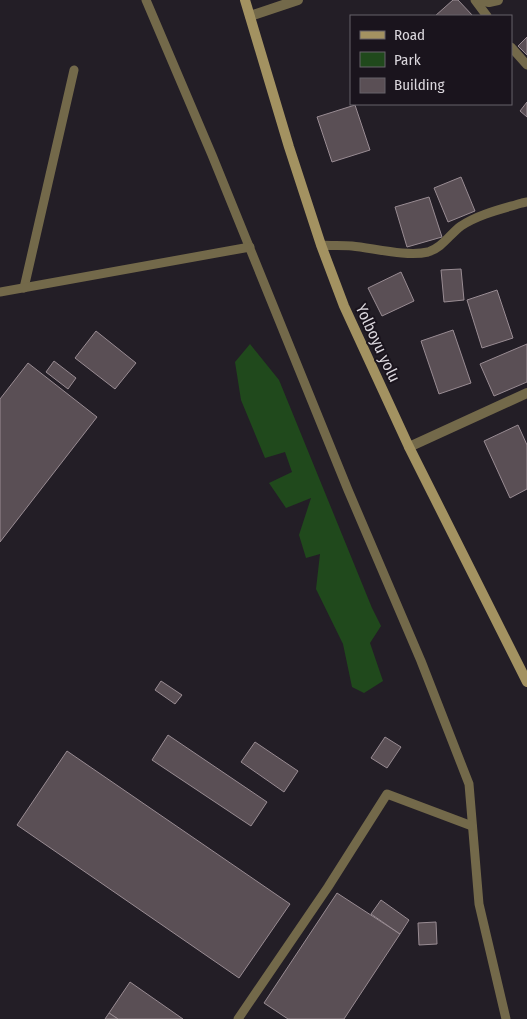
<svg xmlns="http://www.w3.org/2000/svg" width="527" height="1019" viewBox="0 0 527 1019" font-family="'Fira Sans Condensed',sans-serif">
<rect width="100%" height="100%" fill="#231e26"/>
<path fill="#20491c" d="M 250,344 L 279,380 L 372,608 L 381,626 L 370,643 L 383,681 L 364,693 L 352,687 L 343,644 L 316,589 L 320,554 L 306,558 L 299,535 L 311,498 L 286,508 L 269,483 L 292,472 L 285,452 L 265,458 L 241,400 L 235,362 Z"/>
<g fill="#5a4f55" stroke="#998c93">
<path d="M 453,0 L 458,0 L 473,16 L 435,16 Z"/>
<path d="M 527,37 L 527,55 L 518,46 Z"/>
<path d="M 527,102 L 527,117 L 520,111 Z"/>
<path d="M 355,105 L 370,150 L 332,162 L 317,117 Z"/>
<path d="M 461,177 L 475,211 L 448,222 L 434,188 Z"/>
<path d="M 429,197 L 442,237 L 407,247 L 395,207 Z"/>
<path d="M 461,269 L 464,300 L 444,302 L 441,270 Z"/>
<path d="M 401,272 L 414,301 L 382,316 L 368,288 Z"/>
<path d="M 497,290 L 513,338 L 482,348 L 467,300 Z"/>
<path d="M 453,330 L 471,383 L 439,394 L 421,341 Z"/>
<path d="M 96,331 L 136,363 L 115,389 L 75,358 Z"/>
<path d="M 527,344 L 527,382 L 494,396 L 480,364 Z"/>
<path d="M 54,361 L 76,378 L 68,389 L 46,372 Z"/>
<path d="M 28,363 L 97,417 L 0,542 L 0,399 Z"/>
<path d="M 518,425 L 527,445 L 527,489 L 510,498 L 484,441 Z"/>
<path d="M 161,681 L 182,695 L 175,704 L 155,690 Z"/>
<path d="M 168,735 L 267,802 L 251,826 L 152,760 Z"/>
<path d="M 385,737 L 401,747 L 387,768 L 371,758 Z"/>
<path d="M 255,742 L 298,771 L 284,792 L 241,762 Z"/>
<path d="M 67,751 L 290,904 L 239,978 L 17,825 Z"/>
<path d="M 337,893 L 400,934 L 344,1019 L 288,1019 L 264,1003 Z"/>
<path d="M 381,900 L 409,920 L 400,934 L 371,914 Z"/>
<path d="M 436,922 L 437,944 L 419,945 L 418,923 Z"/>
<path d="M 130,982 L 183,1019 L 118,1019 L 109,1013 Z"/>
<path d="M 109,1013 L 118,1019 L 105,1019 Z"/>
</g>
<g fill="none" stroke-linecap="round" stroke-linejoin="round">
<g stroke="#73694a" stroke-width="9">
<path d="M 146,0 L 212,155 L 348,490 L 421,661 L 469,784 L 479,904 L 506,1019"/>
<path d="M 475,0 L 487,16"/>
<path d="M 511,47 L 527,65"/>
<path d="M 321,245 C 331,246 342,245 352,246 C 373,248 407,257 428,252 C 442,248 450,234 461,226 C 479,214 502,209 522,203 L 527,202"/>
<path d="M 24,288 L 74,70"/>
<path d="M 0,292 L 250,247"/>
<path d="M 238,1019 L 328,887 L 387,794 L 472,826"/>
</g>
<g stroke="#73694a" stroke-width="10">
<path d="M 479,0 L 489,2 L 498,0"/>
<path d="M 250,16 L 298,0"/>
</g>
<path stroke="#73694a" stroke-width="10" d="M 409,447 L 527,393"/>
<path stroke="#a39261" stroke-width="10" d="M 245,0 L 289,147 L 321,245 L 344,306 L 409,447 L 527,682"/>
</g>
<g text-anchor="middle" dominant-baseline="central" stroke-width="4" stroke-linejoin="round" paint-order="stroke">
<g font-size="16" fill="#dbd7dd" stroke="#1a141d">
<text transform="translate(378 343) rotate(65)">Yolboyu yolu</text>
</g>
</g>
<rect x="350" y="15" width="162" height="90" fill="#1a141d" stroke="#67626a"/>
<rect x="360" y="31" width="25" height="8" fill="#a39261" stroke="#67626a"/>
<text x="394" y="40" font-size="15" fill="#dbd7dd">Road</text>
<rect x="360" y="52" width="25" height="15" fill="#20491c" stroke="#67626a"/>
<text x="394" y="65" font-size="15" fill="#dbd7dd">Park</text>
<rect x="360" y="78" width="25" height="15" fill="#5a4f55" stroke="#67626a"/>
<text x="394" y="90" font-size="15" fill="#dbd7dd">Building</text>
</svg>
